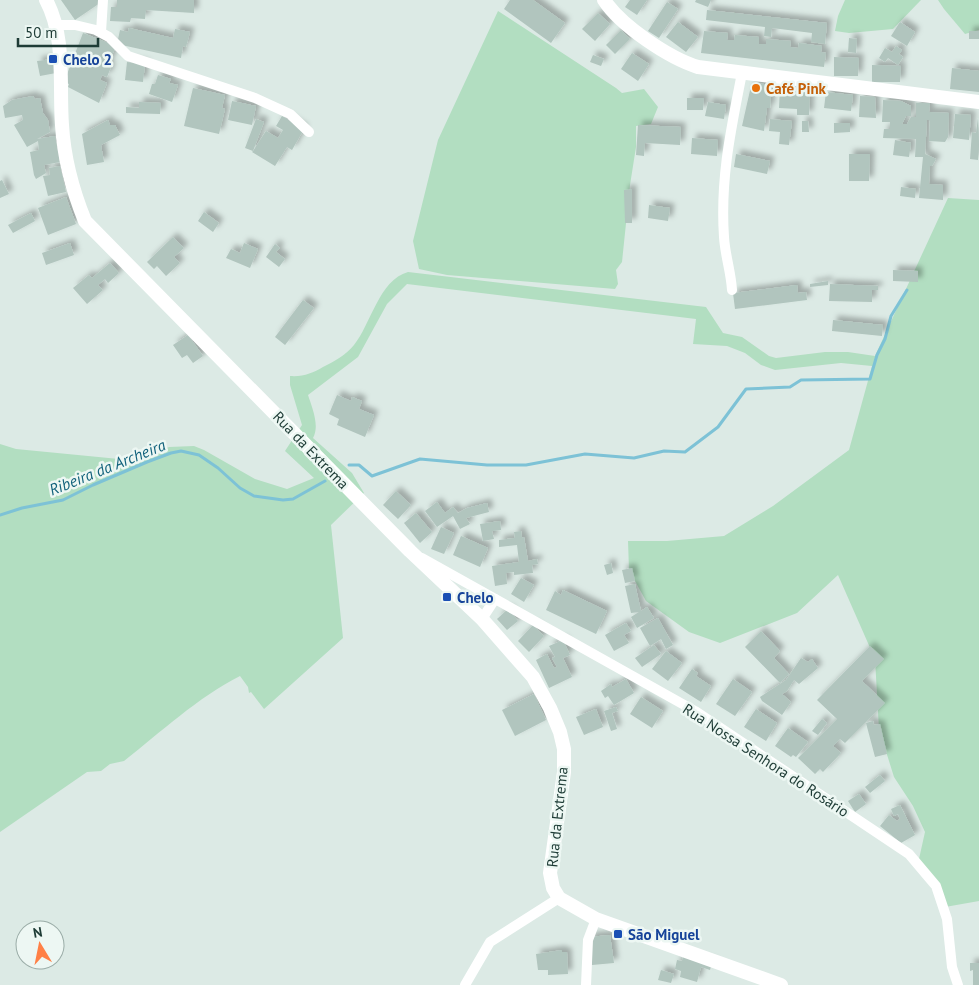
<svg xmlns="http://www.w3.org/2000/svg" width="979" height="985" viewBox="0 0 979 985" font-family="'PT Sans',sans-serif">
<defs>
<filter id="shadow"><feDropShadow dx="4.5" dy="-4.5" stdDeviation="2.5" flood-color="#0004"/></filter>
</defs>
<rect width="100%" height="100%" fill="#dceae5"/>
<g fill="#b2dec1">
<path d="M 845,0 L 921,0 L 893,29 L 849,33 L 835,31 L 838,16 Z"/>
<path d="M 938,0 L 979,0 L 979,30 L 965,34 L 944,9 Z"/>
<path d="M 498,11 L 616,88 L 622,93 L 644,89 L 658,107 L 651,124 L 636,126 L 636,147 L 630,185 L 622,262 L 616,270 L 618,284 L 615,289 L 447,275 L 419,269 L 413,241 L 438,140 Z"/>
<path d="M 948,198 L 979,200 L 979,901 L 945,907 L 917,868 L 925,832 L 913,806 L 894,777 L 879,729 L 875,659 L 838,575 L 797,613 L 720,643 L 689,632 L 646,601 L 629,570 L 628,541 L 667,541 L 724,536 L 773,506 L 849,450 L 872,366 L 841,363 L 775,370 L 761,365 L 745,353 L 727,346 L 693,344 L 696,319 L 407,284 L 387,304 L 358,357 L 308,395 C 312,407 320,426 313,438 L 352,473 L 364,493 L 331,525 L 343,638 L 264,709 L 251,692 L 249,693 L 248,687 L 240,676 C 197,698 161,732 124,761 L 110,764 L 101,771 L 87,772 L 0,832 L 0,444 L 16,449 L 119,459 L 155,453 L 169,447 L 194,446 L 204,450 L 255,479 L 287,489 L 314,478 L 285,451 L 302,425 L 290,385 L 290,376 C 303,377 313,373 323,367 C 335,361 346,355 354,345 C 371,324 379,280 408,272 L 706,307 L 723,333 L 742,337 L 769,356 L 776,358 L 825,352 L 848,352 L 875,356 Z"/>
</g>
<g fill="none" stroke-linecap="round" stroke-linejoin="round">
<g stroke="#7dc2d6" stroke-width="3">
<path d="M 349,465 L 359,465 L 372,476 L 420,459 L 487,465 L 526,465 L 585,454 L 634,458 L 664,451 L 685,452 L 718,427 L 746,389 L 790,387 L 801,380 L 870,379 L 877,355 L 885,339 L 891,316 L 907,290"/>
<path d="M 0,515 L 22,508 L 63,500 L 93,485 L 147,462 L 171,453 L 181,451 L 199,455 L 218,468 L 240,488 L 254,496 L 283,500 L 293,499 L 325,481"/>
</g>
</g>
<g fill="#b1c5be" filter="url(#shadow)">
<path d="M 61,0 L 101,0 L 100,3 L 75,20 Z"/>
<path d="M 117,0 L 194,0 L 194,13 L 146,10 L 145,19 L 131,18 L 130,22 L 110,21 L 111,7 L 117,7 Z"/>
<path d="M 510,0 L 533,0 L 565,23 L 551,43 L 504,9 Z"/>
<path d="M 630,0 L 647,0 L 637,15 L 625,7 Z"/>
<path d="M 696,0 L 711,0 L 708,7 L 695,2 Z"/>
<path d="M 667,2 L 678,9 L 659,38 L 648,31 Z"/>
<path d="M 707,10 L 827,23 L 825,44 L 811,42 L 812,33 L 772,28 L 771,37 L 764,36 L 765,27 L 706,20 Z"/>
<path d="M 598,13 L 610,24 L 595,41 L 582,29 Z"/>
<path d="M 678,22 L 698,37 L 686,52 L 666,37 Z"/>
<path d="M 900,22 L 915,32 L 907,46 L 891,36 Z"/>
<path d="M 129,28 L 173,38 L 175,29 L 190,32 L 186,47 L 183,46 L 181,58 L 117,44 L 120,30 L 128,32 Z"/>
<path d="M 621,30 L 630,39 L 615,54 L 606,45 Z"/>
<path d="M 704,31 L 728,33 L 727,40 L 734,40 L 735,35 L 759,37 L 759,44 L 766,44 L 766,39 L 791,41 L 790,47 L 798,48 L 799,43 L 822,46 L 821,52 L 826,53 L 824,67 L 701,53 Z"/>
<rect x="969" y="31" width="10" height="8"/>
<path d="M 83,33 L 116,46 L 108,65 L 111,67 L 107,77 L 102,75 L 100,80 L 107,83 L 99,103 L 68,87 L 69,84 L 64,82 Z"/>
<path d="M 849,38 L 857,39 L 856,53 L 848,52 Z"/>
<path d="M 896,46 L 902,50 L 899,54 L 903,57 L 898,65 L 888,58 L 885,62 L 879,58 L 885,48 L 892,52 Z"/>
<path d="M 632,53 L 649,64 L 638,81 L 621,69 Z"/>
<path d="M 593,55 L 604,59 L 601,66 L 590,62 Z"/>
<path d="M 834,57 L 859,58 L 858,76 L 834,76 Z"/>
<path d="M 53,59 L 56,73 L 40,76 L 37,61 Z"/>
<path d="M 127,62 L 145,64 L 143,82 L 125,80 Z"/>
<path d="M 872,65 L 901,66 L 900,82 L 872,82 Z"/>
<path d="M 952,68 L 979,71 L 979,92 L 950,89 Z"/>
<path d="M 158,75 L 171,79 L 169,83 L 178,85 L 172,102 L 149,94 L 152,84 L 155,84 Z"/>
<path d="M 756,83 L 772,85 L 770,108 L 767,108 L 764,131 L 742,126 L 751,86 Z"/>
<path d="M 780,87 L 810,88 L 809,115 L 797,115 L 797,109 L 779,108 Z"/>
<path d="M 193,88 L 225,95 L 222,108 L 225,109 L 219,134 L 184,126 Z"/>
<path d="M 826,92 L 853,95 L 851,111 L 824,108 Z"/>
<path d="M 33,96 L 35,99 L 40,98 L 43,113 L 48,120 L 50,132 L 37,139 L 55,136 L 60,162 L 44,165 L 46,173 L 36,179 L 34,175 L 30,152 L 39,150 L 38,141 L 27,147 L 14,125 L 23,120 L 22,115 L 5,118 L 3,106 L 12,100 Z"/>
<path d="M 860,96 L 875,97 L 876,118 L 859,117 Z"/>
<path d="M 687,98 L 704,98 L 703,110 L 687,110 Z"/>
<path d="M 883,100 L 901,101 L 911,106 L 911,116 L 906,116 L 902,124 L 907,124 L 911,117 L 916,117 L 916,103 L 930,103 L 929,112 L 949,113 L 948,137 L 945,142 L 929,141 L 930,120 L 927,120 L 925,154 L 936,159 L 932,166 L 930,166 L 929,184 L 943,185 L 943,200 L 919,198 L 923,157 L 915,157 L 916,139 L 883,138 L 884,129 L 890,129 L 890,122 L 882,122 Z"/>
<path d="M 232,101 L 256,106 L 252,125 L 228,120 Z"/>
<path d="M 139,102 L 161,103 L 160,114 L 126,113 L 126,107 L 139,108 Z"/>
<path d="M 708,102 L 726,105 L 724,119 L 705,116 Z"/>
<path d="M 955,114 L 971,115 L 969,140 L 953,138 Z"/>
<path d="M 282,116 L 304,129 L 292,150 L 287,147 L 275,166 L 252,152 L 253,151 L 245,148 L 256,119 L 264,122 L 253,151 L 266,131 L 278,138 L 283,130 L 276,126 Z"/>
<path d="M 978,118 L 979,145 L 978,160 L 970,159 L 972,132 L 976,133 Z"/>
<path d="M 770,119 L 792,121 L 789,145 L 779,144 L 780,132 L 769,131 Z"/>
<path d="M 108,120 L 110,125 L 115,125 L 120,135 L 101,145 L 104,162 L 87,165 L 82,134 Z"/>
<path d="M 802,121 L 808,121 L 809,132 L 802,132 Z"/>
<path d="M 834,123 L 850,123 L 850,132 L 834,133 Z"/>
<path d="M 638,125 L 681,127 L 680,145 L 645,143 L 644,156 L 636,155 Z"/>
<path d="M 692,138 L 718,140 L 717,156 L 691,154 Z"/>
<path d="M 895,140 L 911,143 L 909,157 L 893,155 Z"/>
<path d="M 736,154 L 770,161 L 767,174 L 734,167 Z"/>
<path d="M 849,154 L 870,154 L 869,181 L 849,181 Z"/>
<path d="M 60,166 L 66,192 L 48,196 L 43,176 L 50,175 L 49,168 Z"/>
<path d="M 2,180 L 9,194 L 0,198 L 0,181 Z"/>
<path d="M 901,187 L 916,189 L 915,198 L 900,196 Z"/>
<path d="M 632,189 L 632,223 L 625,223 L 624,190 Z"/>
<path d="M 66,197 L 76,224 L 48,235 L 38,208 Z"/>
<path d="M 649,205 L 670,208 L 668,221 L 648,218 Z"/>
<path d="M 204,212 L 219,223 L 213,232 L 198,221 Z"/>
<path d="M 31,213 L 35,221 L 13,233 L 8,225 Z"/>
<path d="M 173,237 L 184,248 L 174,257 L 180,263 L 166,276 L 157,266 L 154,269 L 147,262 Z"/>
<path d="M 70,243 L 74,255 L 46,265 L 42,253 Z"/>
<path d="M 244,243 L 258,249 L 250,268 L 226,258 L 231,249 L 240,253 Z"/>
<path d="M 275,244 L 280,248 L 276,252 L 285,259 L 279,267 L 266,257 Z"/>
<path d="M 110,263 L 119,273 L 108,283 L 105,279 L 98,285 L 103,290 L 87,304 L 73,288 L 89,275 L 92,278 Z"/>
<path d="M 893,270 L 918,271 L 918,282 L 893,281 Z"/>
<path d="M 828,281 L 828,285 L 810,287 L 810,284 Z"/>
<path d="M 830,284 L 878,286 L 878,290 L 872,290 L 872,302 L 829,301 Z"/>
<path d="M 797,285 L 798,293 L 806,292 L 807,300 L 735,309 L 733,293 Z"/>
<path d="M 303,300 L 314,308 L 285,345 L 275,337 Z"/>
<path d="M 833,320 L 883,325 L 882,336 L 832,331 Z"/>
<path d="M 188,335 L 203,356 L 193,363 L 187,355 L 182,358 L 173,345 Z"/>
<path d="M 337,395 L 351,401 L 352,397 L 362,401 L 359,409 L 374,415 L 365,437 L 337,425 L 339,419 L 329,414 Z"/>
<path d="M 396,491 L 411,505 L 398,519 L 383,505 Z"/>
<path d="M 437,502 L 445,513 L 453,507 L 458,513 L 467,508 L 487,503 L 489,512 L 466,518 L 470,524 L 460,529 L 453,516 L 437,527 L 425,511 Z"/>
<path d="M 416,513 L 432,532 L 420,543 L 404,523 Z"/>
<path d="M 500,521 L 501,530 L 492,531 L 494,539 L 483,541 L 480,524 Z"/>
<path d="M 441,527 L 454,533 L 444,554 L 431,549 Z"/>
<path d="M 521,531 L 522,538 L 524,537 L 528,561 L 537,559 L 538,564 L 532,565 L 533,573 L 514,575 L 514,572 L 506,573 L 507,584 L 495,586 L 492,566 L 519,562 L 517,545 L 499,547 L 499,540 L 515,538 L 514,532 Z"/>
<path d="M 461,536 L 488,548 L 480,567 L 453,555 Z"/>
<path d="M 611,563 L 613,573 L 607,575 L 604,565 Z"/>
<path d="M 632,568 L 635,581 L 625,583 L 622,570 Z"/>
<path d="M 521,578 L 534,585 L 524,602 L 511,594 Z"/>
<path d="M 635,584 L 641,611 L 647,607 L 654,618 L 637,628 L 631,617 L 639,612 L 631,613 L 625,586 Z"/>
<path d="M 563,590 L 607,611 L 596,634 L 546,610 L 555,591 L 561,595 Z"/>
<path d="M 508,609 L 518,621 L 507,630 L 497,619 Z"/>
<path d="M 658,618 L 673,645 L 666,649 L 661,639 L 650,646 L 640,628 Z"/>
<path d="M 626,623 L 631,631 L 624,635 L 629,643 L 614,651 L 605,635 Z"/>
<path d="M 533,625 L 544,636 L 529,652 L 518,641 Z"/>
<path d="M 761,631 L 780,651 L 774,658 L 789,674 L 780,683 L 745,647 Z"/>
<path d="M 563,640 L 570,655 L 563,658 L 572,677 L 549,688 L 536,660 L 547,654 L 554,668 L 557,667 L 552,658 L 555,657 L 549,646 Z"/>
<path d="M 654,645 L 661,654 L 642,667 L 635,658 Z"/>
<path d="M 870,646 L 884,659 L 862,681 L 885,703 L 845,743 L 840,739 L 833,746 L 841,753 L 823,772 L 820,769 L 815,774 L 798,758 L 837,719 L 817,700 Z"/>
<path d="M 666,651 L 682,663 L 668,681 L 652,669 Z"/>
<path d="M 801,658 L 808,662 L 812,659 L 818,668 L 799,684 L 794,680 L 787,691 L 782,694 L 791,702 L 782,715 L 762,701 L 760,697 L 786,680 Z"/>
<path d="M 692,669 L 698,673 L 696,676 L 711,686 L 701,702 L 679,688 Z"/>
<path d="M 626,679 L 634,693 L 614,705 L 608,696 L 605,698 L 601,691 L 611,684 L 612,687 Z"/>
<path d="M 733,679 L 752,692 L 735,716 L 716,704 Z"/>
<path d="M 534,694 L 546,720 L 515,736 L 502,710 Z"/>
<path d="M 641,697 L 663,711 L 652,728 L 630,714 Z"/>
<path d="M 616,707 L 618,711 L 612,713 L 617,729 L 611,731 L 604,711 Z"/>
<path d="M 596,709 L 603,727 L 584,735 L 576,717 Z"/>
<path d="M 756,709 L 777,723 L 766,741 L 744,727 Z"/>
<path d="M 822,719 L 827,723 L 818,735 L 812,731 Z"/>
<path d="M 873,721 L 874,725 L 880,724 L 887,754 L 875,757 L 866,723 Z"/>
<path d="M 788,728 L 808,742 L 796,757 L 793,755 L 791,757 L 775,746 Z"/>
<path d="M 880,775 L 885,781 L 870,793 L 865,787 Z"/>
<path d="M 859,794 L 866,804 L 855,812 L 848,801 Z"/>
<path d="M 900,805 L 915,835 L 901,843 L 880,826 L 889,815 L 897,821 L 900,819 L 898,814 L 894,816 L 891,809 Z"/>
<path d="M 610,935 L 614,963 L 592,965 L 589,937 Z"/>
<path d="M 562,950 L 562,952 L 567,952 L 568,974 L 548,975 L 548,970 L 538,970 L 536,954 Z"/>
<path d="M 683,957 L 712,963 L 710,970 L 701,967 L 697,982 L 680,977 L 681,971 L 675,969 L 677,960 L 682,961 Z"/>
<path d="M 970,963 L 979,963 L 979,985 L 973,985 L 973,970 L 970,971 Z"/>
<path d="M 661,970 L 674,974 L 671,983 L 658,980 Z"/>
</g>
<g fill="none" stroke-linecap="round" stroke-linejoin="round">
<g stroke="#fff" stroke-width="10">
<path d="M 56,25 L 75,25 L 96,30 L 109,37 L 128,56 L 255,98 L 290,114 L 309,132"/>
<path d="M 101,32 L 103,0"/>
<path d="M 732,290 C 731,272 725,255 724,237 C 720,179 731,129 742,73"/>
<path d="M 422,558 L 695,711 L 909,854 L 936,886 L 947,919 L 952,967 L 958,985"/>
<path d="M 482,619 L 495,599"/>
<path d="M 465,985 L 490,942 L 559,898"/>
<path d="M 586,985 L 588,940 L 596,919"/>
</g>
<g stroke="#fff" stroke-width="14">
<path d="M 46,0 C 66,37 59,84 62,125 C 64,159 72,189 85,221 L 410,551 L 482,619 L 533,677 L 550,708 L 560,732 L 564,749 L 564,772 L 550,873 L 553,888 L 559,898 L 596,919 L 781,985"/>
<path d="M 604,0 C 621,26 669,58 698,67 L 979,102"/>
</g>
</g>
<g fill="#1a4fb4" stroke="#edf7f3" stroke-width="2">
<rect x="48" y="54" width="10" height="10" rx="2.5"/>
<rect x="442" y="592" width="10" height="10" rx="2.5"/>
<rect x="613" y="929" width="10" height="10" rx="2.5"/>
</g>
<circle fill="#e8710a" stroke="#edf7f3" stroke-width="2" cx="756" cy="88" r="5"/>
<g text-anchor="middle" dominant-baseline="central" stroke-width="5" stroke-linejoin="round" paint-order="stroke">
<g font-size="15" font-weight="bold" fill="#164399" stroke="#edf7f3" text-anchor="start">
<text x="63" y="59">Chelo 2</text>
<text x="457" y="597">Chelo</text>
<text x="628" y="934">São Miguel</text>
</g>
<g font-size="15" font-weight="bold" fill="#c56008" stroke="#edf7f3" text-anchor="start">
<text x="766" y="88">Café Pink</text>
</g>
<g font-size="15" fill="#1d3b35" stroke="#edf7f3">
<text transform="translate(311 450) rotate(46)">Rua da Extrema</text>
<text transform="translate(766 760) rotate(33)">Rua Nossa Senhora do Rosário</text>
<text transform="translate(557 817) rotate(-84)">Rua da Extrema</text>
</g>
<g font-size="16" font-style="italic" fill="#12627c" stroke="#edf7f3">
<text transform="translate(107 467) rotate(-22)">Ribeira da Archeira</text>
</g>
</g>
<g transform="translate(40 945) rotate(350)"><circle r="24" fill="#edf7f3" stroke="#9aaca7"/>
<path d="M0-4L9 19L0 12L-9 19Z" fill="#ff8046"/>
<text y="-8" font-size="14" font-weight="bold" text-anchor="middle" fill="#1d3b35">N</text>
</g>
<path d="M18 38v8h80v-8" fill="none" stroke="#1d3b35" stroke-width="2.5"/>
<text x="25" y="38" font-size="15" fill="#1d3b35" stroke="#edf7f3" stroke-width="4" paint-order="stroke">50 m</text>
</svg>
